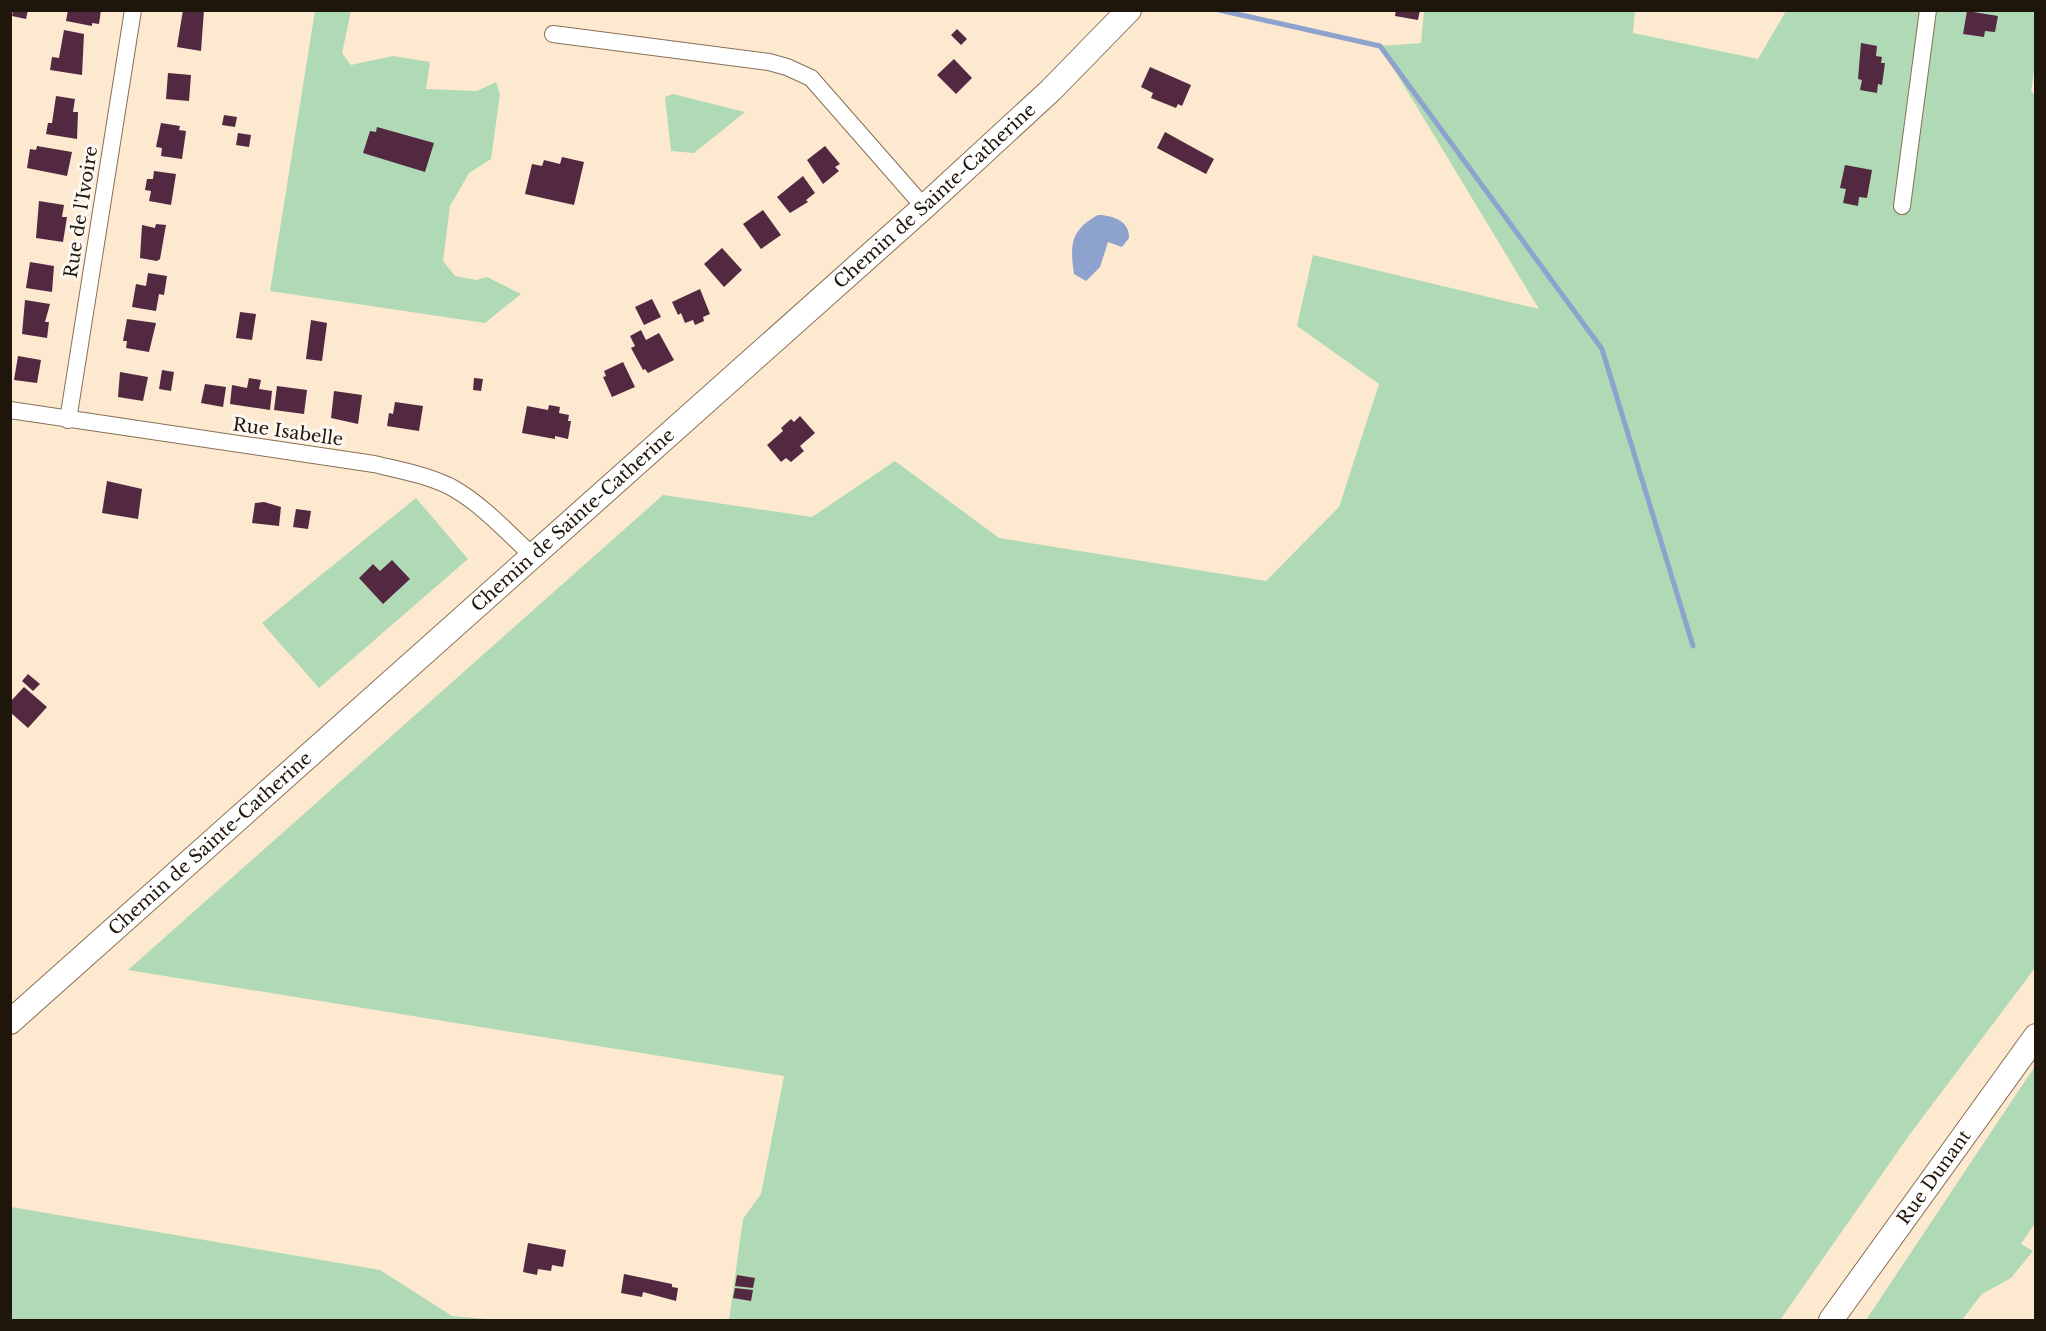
<svg xmlns="http://www.w3.org/2000/svg" width="2046" height="1331" viewBox="0 0 2046 1331" font-family="'Libre Baskerville',serif">
<rect width="100%" height="100%" fill="#fde8d0"/>
<g fill="#b0dab5">
<path d="M 315,11 L 351,11 L 342,53 L 351,65 L 393,56 L 430,62 L 426,89 L 477,91 L 496,82 L 500,94 L 491,159 L 469,173 L 450,206 L 443,261 L 455,276 L 476,280 L 487,277 L 521,294 L 485,323 L 270,291 Z"/>
<path d="M 1424,11 L 1635,11 L 1633,33 L 1758,59 L 1786,11 L 2035,11 L 2036,57 L 2031,92 L 2036,94 L 2035,968 L 1910,1134 L 1780,1320 L 729,1320 L 743,1219 L 761,1194 L 784,1076 L 128,970 L 663,495 L 812,517 L 895,461 L 999,538 L 1266,581 L 1339,507 L 1379,384 L 1297,326 L 1313,255 L 1539,309 L 1380,46 L 1421,43 Z"/>
<path d="M 673,94 L 745,112 L 694,153 L 671,151 L 665,97 Z"/>
<path d="M 416,498 L 468,559 L 319,688 L 262,623 Z"/>
<path d="M 2035,1066 L 2035,1223 L 2021,1244 L 2033,1251 L 2011,1278 L 1982,1294 L 1962,1320 L 1866,1320 Z"/>
<path d="M 11,1207 L 380,1270 L 452,1316 L 498,1320 L 11,1320 Z"/>
</g>
<path fill="#8da3ce" d="M 1098,215 C 1112,215 1130,221 1129,238 L 1122,247 L 1108,242 L 1100,267 L 1086,281 L 1074,274 C 1070,246 1070,230 1098,215 Z"/>
<g fill="none" stroke-linecap="round" stroke-linejoin="round">
<path stroke="#8da3ce" stroke-width="5" d="M 1219,10 L 1380,46 L 1602,349 L 1693,646"/>
</g>
<g fill="#522940">
<path d="M 13,10 L 28,10 L 26,19 L 12,16 Z"/>
<path d="M 68,10 L 101,10 L 99,24 L 92,23 L 92,26 L 66,21 Z"/>
<path d="M 183,10 L 204,10 L 201,51 L 177,47 Z"/>
<path d="M 1396,10 L 1420,10 L 1418,20 L 1395,16 Z"/>
<path d="M 1967,11 L 1998,16 L 1995,32 L 1985,31 L 1984,37 L 1963,34 Z"/>
<path d="M 957,29 L 967,39 L 961,45 L 951,35 Z"/>
<path d="M 64,30 L 84,34 L 82,75 L 50,70 L 52,57 L 59,58 Z"/>
<path d="M 1861,43 L 1877,46 L 1876,56 L 1882,57 L 1881,63 L 1885,63 L 1882,85 L 1878,84 L 1877,93 L 1860,90 L 1862,80 L 1858,79 Z"/>
<path d="M 954,59 L 972,78 L 956,94 L 937,75 Z"/>
<path d="M 1150,67 L 1191,85 L 1182,106 L 1178,104 L 1176,108 L 1151,98 L 1153,93 L 1141,87 Z"/>
<path d="M 168,73 L 191,75 L 189,101 L 166,99 Z"/>
<path d="M 56,96 L 75,99 L 73,112 L 78,112 L 77,139 L 46,134 L 48,123 L 52,123 Z"/>
<path d="M 224,115 L 237,117 L 235,127 L 222,125 Z"/>
<path d="M 161,123 L 180,126 L 179,130 L 186,131 L 182,159 L 161,156 L 162,148 L 156,147 Z"/>
<path d="M 377,127 L 434,143 L 425,172 L 363,153 L 370,131 L 376,132 Z"/>
<path d="M 1165,132 L 1214,159 L 1206,174 L 1157,148 Z"/>
<path d="M 238,133 L 251,135 L 249,147 L 236,145 Z"/>
<path d="M 37,146 L 72,152 L 67,176 L 27,168 L 30,149 L 36,150 Z"/>
<path d="M 825,146 L 840,164 L 835,167 L 839,171 L 823,184 L 807,160 Z"/>
<path d="M 562,157 L 584,162 L 574,205 L 525,194 L 532,164 L 542,166 L 544,160 L 560,164 Z"/>
<path d="M 1845,165 L 1872,170 L 1867,198 L 1859,197 L 1858,206 L 1843,203 L 1846,189 L 1840,188 Z"/>
<path d="M 154,171 L 176,174 L 171,205 L 149,201 L 151,191 L 145,190 L 147,179 L 153,179 Z"/>
<path d="M 803,176 L 815,193 L 806,200 L 808,202 L 790,213 L 777,197 Z"/>
<path d="M 39,201 L 64,205 L 62,217 L 67,217 L 63,242 L 36,238 Z"/>
<path d="M 763,210 L 781,235 L 761,249 L 743,224 Z"/>
<path d="M 156,224 L 166,225 L 160,259 L 157,261 L 140,258 L 142,225 L 155,228 Z"/>
<path d="M 722,248 L 742,270 L 724,287 L 704,264 Z"/>
<path d="M 30,262 L 54,266 L 52,292 L 26,288 Z"/>
<path d="M 148,273 L 167,276 L 164,295 L 159,294 L 156,311 L 132,307 L 136,284 L 146,286 Z"/>
<path d="M 700,289 L 710,314 L 703,317 L 704,321 L 695,325 L 693,320 L 685,323 L 681,313 L 678,315 L 672,302 Z"/>
<path d="M 652,299 L 661,317 L 644,325 L 635,307 Z"/>
<path d="M 25,300 L 50,304 L 45,322 L 49,322 L 47,338 L 22,334 Z"/>
<path d="M 240,312 L 256,314 L 252,340 L 236,338 Z"/>
<path d="M 127,319 L 156,323 L 149,352 L 126,348 L 127,341 L 123,341 Z"/>
<path d="M 311,320 L 327,323 L 322,361 L 306,359 Z"/>
<path d="M 641,330 L 646,340 L 659,333 L 674,360 L 648,373 L 645,369 L 643,370 L 631,348 L 635,346 L 630,336 Z"/>
<path d="M 18,356 L 41,360 L 37,383 L 14,380 Z"/>
<path d="M 623,362 L 635,387 L 612,397 L 603,377 L 606,376 L 604,371 Z"/>
<path d="M 162,370 L 174,372 L 171,391 L 159,389 Z"/>
<path d="M 120,372 L 148,377 L 143,401 L 118,397 Z"/>
<path d="M 249,378 L 261,380 L 259,389 L 272,391 L 270,410 L 230,404 L 232,385 L 247,388 Z"/>
<path d="M 474,378 L 483,379 L 481,391 L 473,390 Z"/>
<path d="M 205,384 L 226,387 L 223,407 L 201,403 Z"/>
<path d="M 277,386 L 307,390 L 304,414 L 274,410 Z"/>
<path d="M 334,391 L 362,395 L 358,424 L 331,418 Z"/>
<path d="M 395,402 L 423,406 L 419,431 L 387,426 L 389,413 L 393,414 Z"/>
<path d="M 549,405 L 560,407 L 559,413 L 569,415 L 568,421 L 571,421 L 568,439 L 555,436 L 555,439 L 522,433 L 527,406 L 548,410 Z"/>
<path d="M 800,416 L 815,433 L 800,446 L 804,451 L 791,462 L 786,458 L 781,462 L 767,445 L 783,431 L 781,428 L 791,419 L 794,422 Z"/>
<path d="M 107,481 L 142,489 L 138,519 L 102,513 Z"/>
<path d="M 264,502 L 281,507 L 279,526 L 252,523 L 255,503 Z"/>
<path d="M 296,509 L 311,511 L 308,529 L 293,527 Z"/>
<path d="M 392,560 L 410,579 L 383,604 L 359,578 L 373,564 L 380,571 Z"/>
<path d="M 28,674 L 40,684 L 33,691 L 22,681 Z"/>
<path d="M 24,687 L 47,707 L 28,728 L 10,712 L 10,702 Z"/>
<path d="M 528,1243 L 566,1250 L 563,1267 L 552,1265 L 551,1271 L 538,1269 L 537,1275 L 523,1272 Z"/>
<path d="M 624,1274 L 672,1284 L 672,1287 L 678,1288 L 676,1301 L 643,1292 L 642,1297 L 621,1293 Z"/>
<path d="M 737,1275 L 755,1278 L 753,1288 L 735,1286 Z"/>
<path d="M 735,1288 L 753,1290 L 751,1301 L 733,1298 Z"/>
</g>
<g fill="none" stroke-linecap="round" stroke-linejoin="round">
<g stroke="#877055" stroke-width="18">
<g id="street">
<path d="M 553,34 L 769,62 L 787,67 L 811,78 L 924,207"/>
<path d="M 1902,206 L 1928,10"/>
<path d="M 10,410 L 374,464 C 399,470 427,475 451,487 C 482,504 508,533 534,557"/>
<path d="M 68,420 L 133,10"/>
</g>
</g>
<g stroke="#877055" stroke-width="26">
<g id="secondary">
<path id="s1" d="M 10,1022 L 924,207 L 1051,90 L 1129,10"/>
<path id="s2" d="M 1831,1320 L 2036,1036"/>
</g>
</g>
<use href="#street" stroke="#fff" stroke-width="16"/>
<use href="#secondary" stroke="#fff" stroke-width="24"/>
</g>
<g text-anchor="middle" dominant-baseline="central" stroke-width="6" stroke-linejoin="round" paint-order="stroke">
<g font-size="18" fill="#1f160b" stroke="#fef8f2">
<text stroke="none"><textPath href="#s1" startOffset="1240">Chemin de Sainte-Catherine</textPath></text>
<text transform="translate(81 212) rotate(-81)">Rue de l'Ivoire</text>
<text transform="translate(288 432) rotate(8)">Rue Isabelle</text>
<text stroke="none"><textPath href="#s1" startOffset="754">Chemin de Sainte-Catherine</textPath></text>
<text stroke="none"><textPath href="#s1" startOffset="268">Chemin de Sainte-Catherine</textPath></text>
<text stroke="none"><textPath href="#s2" startOffset="176">Rue Dunant</textPath></text>
</g>
</g>
<rect width="2046" height="1331" fill="none" stroke="#1f160b" stroke-width="24"/>
</svg>
